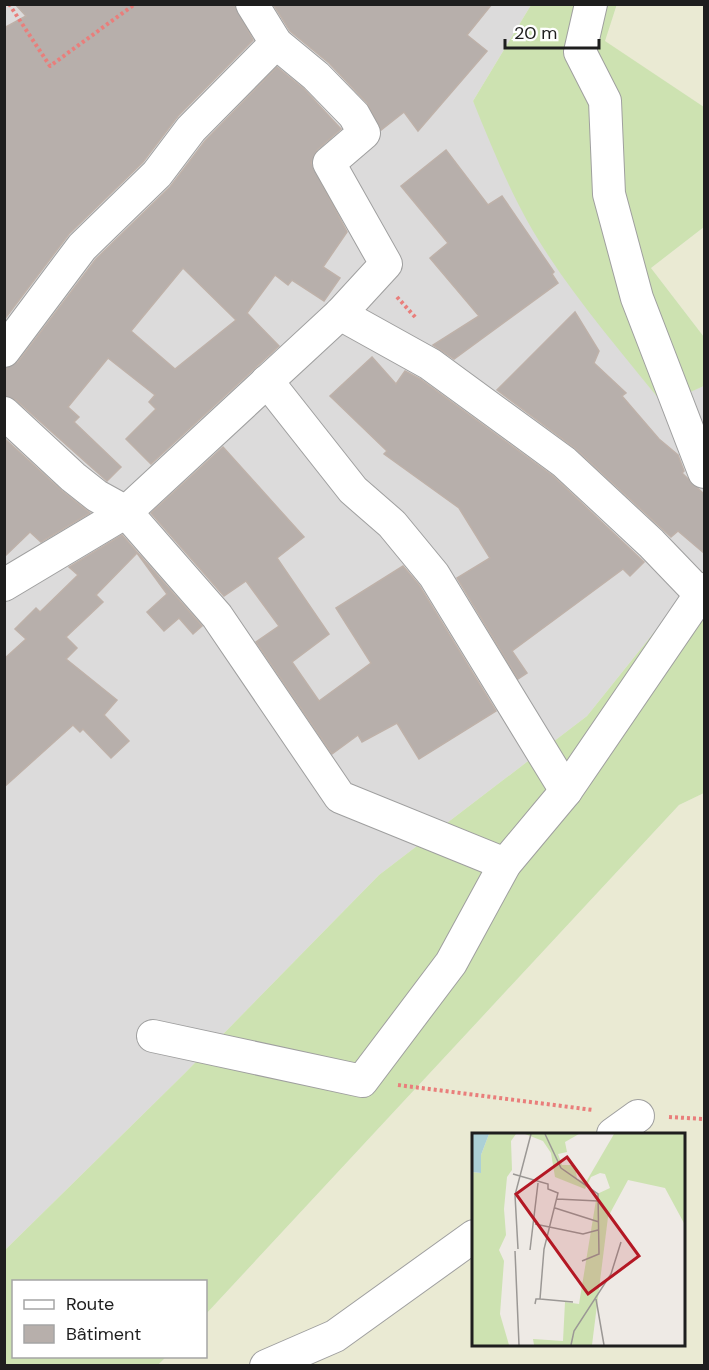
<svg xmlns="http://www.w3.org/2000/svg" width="709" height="1370" viewBox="0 0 709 1370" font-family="'DM Sans',sans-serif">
<rect width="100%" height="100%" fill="#eeeae5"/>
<path fill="#dcdbdb" d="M 5,5 L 531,5 L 473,101 L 575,291 L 662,403 L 704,386 L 704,570 L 587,716 L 379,875 L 185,1073 L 5,1250 Z"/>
<g fill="#eaead3" fill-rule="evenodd">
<path d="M 617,5 L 704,5 L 704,107 L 604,41 Z"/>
<path d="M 704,227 L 704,337 L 651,268 Z"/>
<path d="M 704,793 L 704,1365 L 158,1366 L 166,1357 L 206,1356 L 206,1314 L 679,805 ZM 474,1134 L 684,1134 L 684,1344 L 474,1344 Z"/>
</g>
<g fill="#cde2b1">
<path d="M 617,4 L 605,41 L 704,107 L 704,227 L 651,268 L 704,337 L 704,386 L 663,404 C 618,348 569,292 533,231 C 509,190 491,145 473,101 L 531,5 Z"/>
<path d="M 704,570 L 704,793 L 679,805 L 206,1314 L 206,1282 L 14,1282 L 14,1356 L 166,1357 L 158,1365 L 5,1366 L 5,1250 L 185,1073 L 379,875 L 587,716 Z"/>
</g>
<g fill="#b7afab" stroke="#beb1a9" stroke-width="1.5" fill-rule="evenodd">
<path d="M 15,4 L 234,4 L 253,40 L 178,116 L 143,162 L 69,234 L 4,320 L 4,28 L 26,16 Z"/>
<path d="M 273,4 L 492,4 L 467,35 L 487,51 L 418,131 L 404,112 L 381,130 L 367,103 L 329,63 L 290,31 Z"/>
<path d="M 277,67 L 304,89 L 341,129 L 317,150 L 311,163 L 347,232 L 323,267 L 340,278 L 324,301 L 292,280 L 288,285 L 275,275 L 247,313 L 279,346 L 151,464 L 126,439 L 156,409 L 149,402 L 155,395 L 108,358 L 68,407 L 79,417 L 74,422 L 121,467 L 107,481 L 16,400 L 4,396 L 4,369 L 18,362 L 96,259 L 170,187 L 205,141 ZM 183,268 L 236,320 L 175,369 L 131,331 Z"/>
<path d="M 446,150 L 488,205 L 502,196 L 554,272 L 552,274 L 558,283 L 454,359 L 433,345 L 479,316 L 430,258 L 448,243 L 401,186 Z"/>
<path d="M 575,312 L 599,351 L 594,363 L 626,393 L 622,396 L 659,439 L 678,455 L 684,471 L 682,473 L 705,495 L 705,554 L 678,531 L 671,537 L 576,449 L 497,390 Z"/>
<path d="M 372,357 L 396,384 L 405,371 L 420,379 L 553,476 L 644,562 L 630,576 L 623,569 L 512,651 L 527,673 L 518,679 L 457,578 L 490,558 L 459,508 L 384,454 L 387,451 L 330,396 Z"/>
<path d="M 4,438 L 61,490 L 90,513 L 41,542 L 30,532 L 4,557 Z"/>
<path d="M 223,447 L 304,537 L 277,558 L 329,634 L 292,662 L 319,701 L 371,663 L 336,608 L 403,566 L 419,585 L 496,711 L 419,759 L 397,723 L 362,742 L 358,735 L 332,754 L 256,642 L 279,626 L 246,581 L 224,596 L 151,513 Z"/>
<path d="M 122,535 L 202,626 L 193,634 L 179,618 L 164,631 L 147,612 L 167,594 L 137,553 L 96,595 L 103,602 L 66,637 L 77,648 L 66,659 L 117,700 L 104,715 L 129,741 L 111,758 L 83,729 L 80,732 L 73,725 L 4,787 L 4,659 L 26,639 L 15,629 L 36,608 L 40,612 L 78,575 L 69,567 Z"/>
</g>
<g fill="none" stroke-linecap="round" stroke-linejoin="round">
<g stroke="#9f9f9f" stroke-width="34">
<g id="minor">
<path d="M 591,4 L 580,52 L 605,101 L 609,194 L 637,298 L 704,472"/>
<path d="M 340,314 L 430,364 L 564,462 L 651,543 L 700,594"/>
<path d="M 4,351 L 82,247 L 157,174 L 191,129 L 276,43"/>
<path d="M 267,381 L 353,490 L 392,524 L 434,575 L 566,791"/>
<path d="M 4,413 L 73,477 L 97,496 L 126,512 L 217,616 L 340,797 L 505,864"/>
<path d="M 4,585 L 126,512 L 340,314 L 386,264 L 329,163 L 364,133 L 354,115 L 316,76 L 276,43 L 252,4"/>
<path d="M 153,1036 L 362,1081 L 451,963 L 505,864 L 566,791 L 704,589"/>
<path d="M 613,1134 L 638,1116"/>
<path d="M 266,1366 L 335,1336 L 474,1236"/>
</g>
</g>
<g stroke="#e97e7b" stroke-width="4" stroke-dasharray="3 3" stroke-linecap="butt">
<path d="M 9,4 L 50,66 L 135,4"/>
<path d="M 397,297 L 416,318"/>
<path d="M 398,1085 L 593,1110"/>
<path d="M 669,1117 L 704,1119"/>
</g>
<use href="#minor" stroke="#fff" stroke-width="32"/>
</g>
<g transform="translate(472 1133)">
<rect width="213" height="213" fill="#eeeae5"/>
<path d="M 17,1 L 44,1 L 39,8 L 40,37 L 35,44 L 32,76 L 34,102 L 27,117 L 32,128 L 28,181 L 37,212 L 0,212 L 0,39 L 9,40 L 9,22 ZM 53,1 L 107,1 L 93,9 L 95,19 L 86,21 L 90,32 L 103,32 L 105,46 L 114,49 L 142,1 L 213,1 L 213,92 L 193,55 L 156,47 L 136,84 L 120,212 L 62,212 L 61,206 L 91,208 L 93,169 L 107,171 L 125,61 L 138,55 L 133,41 L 128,40 L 119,44 L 113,56 L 83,44 L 79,20 L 71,8 Z" fill="#cde2b1"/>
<path d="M 0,1 L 17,1 L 9,22 L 9,40 L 0,39 Z" fill="#abd0d6"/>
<path fill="none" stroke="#9b9895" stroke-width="1.5" d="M 73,1 L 89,35 L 126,61 L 127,121 L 110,128M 41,41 L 76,51 L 76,56 L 86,60 L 72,116 L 68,166 L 64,166 L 63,171M 85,66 L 126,68M 83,75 L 127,89M 63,91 L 111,101 L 126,97M 46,116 L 43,62 L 59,1M 58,117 L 66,50M 43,118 L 47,212M 68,166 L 101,169M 124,166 L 132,212M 99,212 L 102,198 L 139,141 L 149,109"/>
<path fill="#b41824" fill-opacity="0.15" stroke="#b41824" stroke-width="3" d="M 95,24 L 167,123 L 116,161 L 44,61 Z"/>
<rect width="213" height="213" fill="none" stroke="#1e1e1e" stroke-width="3"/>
</g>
<rect width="709" height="1370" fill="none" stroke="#1e1e1e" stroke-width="12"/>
<rect x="12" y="1280" width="195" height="78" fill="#ffffff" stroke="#a5a5a5" stroke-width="1.5"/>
<rect x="24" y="1300" width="30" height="9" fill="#ffffff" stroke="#a5a5a5" stroke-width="1.5"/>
<text x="66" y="1310" font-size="18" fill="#1e1e1e">Route</text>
<rect x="24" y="1325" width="30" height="18" fill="#b7afab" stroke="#a5a5a5" stroke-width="1.5"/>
<text x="66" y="1340" font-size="18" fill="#1e1e1e">Bâtiment</text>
<path d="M505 39v9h94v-9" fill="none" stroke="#1e1e1e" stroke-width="3"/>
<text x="514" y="39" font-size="18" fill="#1e1e1e" stroke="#ffffff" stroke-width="4.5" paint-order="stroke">20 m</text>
</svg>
